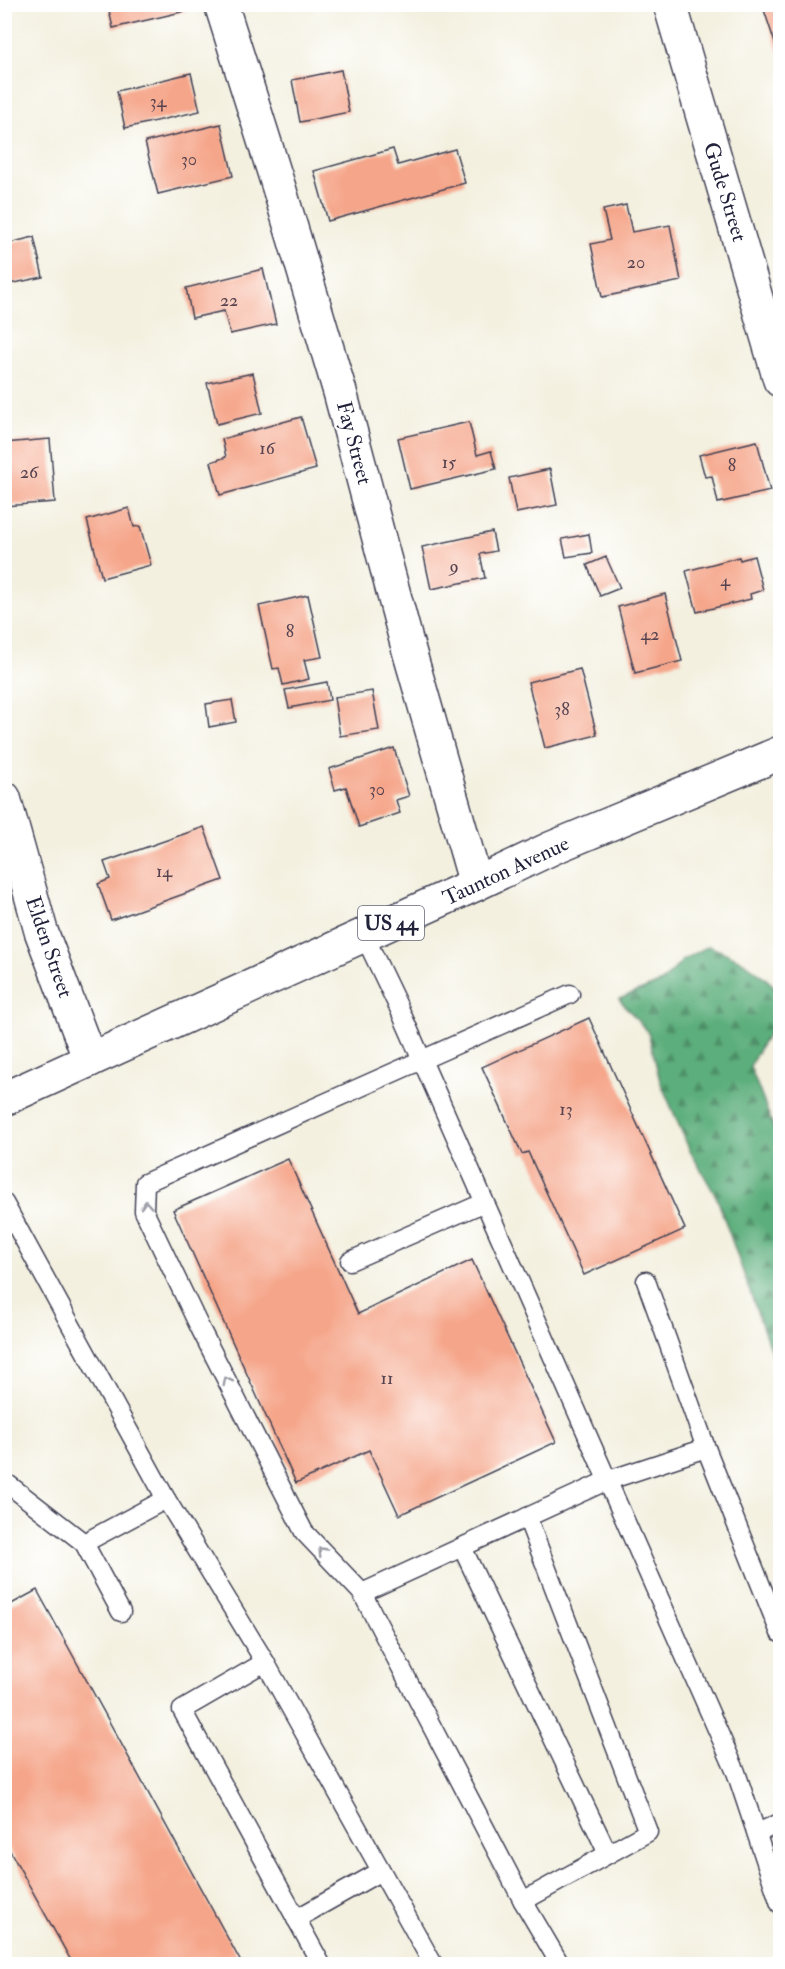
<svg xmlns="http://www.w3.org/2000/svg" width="785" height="1969" viewBox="0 0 785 1969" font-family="'IM FELL Double Pica',serif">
<defs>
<pattern id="forest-firs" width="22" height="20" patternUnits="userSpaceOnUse" patternTransform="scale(1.5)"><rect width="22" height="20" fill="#5cae7b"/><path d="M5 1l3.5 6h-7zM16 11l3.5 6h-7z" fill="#4c8d66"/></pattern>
</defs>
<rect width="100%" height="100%" fill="#fff"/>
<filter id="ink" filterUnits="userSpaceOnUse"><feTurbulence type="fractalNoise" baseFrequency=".0167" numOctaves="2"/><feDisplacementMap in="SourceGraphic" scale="12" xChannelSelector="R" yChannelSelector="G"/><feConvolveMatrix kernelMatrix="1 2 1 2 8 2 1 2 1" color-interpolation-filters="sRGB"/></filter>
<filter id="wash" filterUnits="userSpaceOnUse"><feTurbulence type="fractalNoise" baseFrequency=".008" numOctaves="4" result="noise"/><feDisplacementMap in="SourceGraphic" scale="24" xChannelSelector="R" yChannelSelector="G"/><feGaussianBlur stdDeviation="1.35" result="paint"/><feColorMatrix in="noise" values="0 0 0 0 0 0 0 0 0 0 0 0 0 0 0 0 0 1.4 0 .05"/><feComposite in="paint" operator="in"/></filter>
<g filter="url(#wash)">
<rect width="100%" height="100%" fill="#f3f0df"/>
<path fill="url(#forest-firs)" stroke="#3f685b" stroke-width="1.5" d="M 708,946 C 741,958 755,967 780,992 L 780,1021 L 763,1042 L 750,1066 L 780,1144 L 780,1377 L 717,1198 L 690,1151 L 660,1081 L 648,1032 L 619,999 L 662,982 L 683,960 Z"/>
<g id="blocks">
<g fill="#f5a68a">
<path d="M 114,4 L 188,4 L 190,10 L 113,28 L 108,6 Z"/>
<path d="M 762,4 L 780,4 L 780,58 Z"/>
<path d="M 341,70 L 349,112 L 300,122 L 292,80 Z"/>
<path d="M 191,73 L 200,111 L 125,128 L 117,91 Z"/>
<path d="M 221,124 L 233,176 L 158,194 L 145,142 Z"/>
<path d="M 393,149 L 398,165 L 455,149 L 465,183 L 328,221 L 314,171 Z"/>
<path d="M 626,205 L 632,232 L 670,225 L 681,281 L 602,297 L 591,244 L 610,240 L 603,210 Z"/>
<path d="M 34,237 L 43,277 L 5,285 L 5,244 Z"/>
<path d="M 263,269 L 276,324 L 230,334 L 224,311 L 192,318 L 186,288 Z"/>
<path d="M 253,373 L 262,413 L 217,424 L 207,383 Z"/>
<path d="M 301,417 L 316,469 L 220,495 L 211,462 L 226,457 L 222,439 Z"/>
<path d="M 469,422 L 477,455 L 491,451 L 496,469 L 410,489 L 398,438 Z"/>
<path d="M 50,439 L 55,502 L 4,506 L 4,443 Z"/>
<path d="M 757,441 L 770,491 L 718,503 L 712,476 L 705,477 L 699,455 Z"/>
<path d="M 550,469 L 557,505 L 516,513 L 509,478 Z"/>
<path d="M 129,508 L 134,527 L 140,526 L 151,565 L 102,578 L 87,520 Z"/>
<path d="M 492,532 L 496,551 L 480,554 L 485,578 L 431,589 L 422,547 Z"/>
<path d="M 589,534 L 592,553 L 566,557 L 562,539 Z"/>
<path d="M 754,556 L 763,590 L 750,594 L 751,599 L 697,612 L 686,571 L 739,557 L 740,560 Z"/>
<path d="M 606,557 L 620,588 L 600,596 L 587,565 Z"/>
<path d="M 665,594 L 682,661 L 635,673 L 618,607 Z"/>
<path d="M 308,595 L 322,657 L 304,660 L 309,679 L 283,685 L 279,668 L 273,669 L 259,606 Z"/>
<path d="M 580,669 L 597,735 L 545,748 L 528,682 Z"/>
<path d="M 327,682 L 330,700 L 289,708 L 285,690 Z"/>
<path d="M 372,691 L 379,730 L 340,736 L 334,697 Z"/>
<path d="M 232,700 L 236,722 L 209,727 L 206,704 Z"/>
<path d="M 394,748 L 409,796 L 396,800 L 400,813 L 359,827 L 346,787 L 335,790 L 329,769 Z"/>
<path d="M 204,827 L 223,880 L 111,920 L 98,884 L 110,879 L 104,862 Z"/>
<path d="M 589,1018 L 685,1229 L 584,1275 L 528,1152 L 522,1154 L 482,1067 Z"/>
<path d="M 288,1159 L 358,1314 L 472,1260 L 556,1442 L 399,1515 L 369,1450 L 296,1483 L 173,1210 Z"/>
<path d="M 37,1590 L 242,1964 L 73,1964 L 4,1840 L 4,1608 Z"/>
</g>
</g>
</g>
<g filter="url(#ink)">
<use href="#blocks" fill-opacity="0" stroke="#414154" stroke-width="1.5"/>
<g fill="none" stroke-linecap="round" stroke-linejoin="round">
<g stroke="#414154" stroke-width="21">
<g id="service">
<path d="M 364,935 L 399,1008 L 736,1772 L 780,1904"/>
<path d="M 4,1203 L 166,1499 L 265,1662 L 433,1964"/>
<path d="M 350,1261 L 483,1203"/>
<path d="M 646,1281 L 706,1448 L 780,1633"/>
<path d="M 4,1481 L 84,1543 L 121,1612"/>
<path d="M 84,1543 L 166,1499"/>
<path d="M 462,1547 L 608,1854"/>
<path d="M 362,1593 L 606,1481 L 706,1448"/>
<path d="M 265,1662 L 182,1710 L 321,1964"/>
<path d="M 757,1833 L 780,1823"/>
<path d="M 523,1901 L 648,1832 L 527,1517"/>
<path d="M 296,1919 L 381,1871"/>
<path d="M 560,1964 L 523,1901 L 362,1593 L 304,1532 L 200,1328 L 144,1211 L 145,1183 C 287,1121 428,1056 570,994"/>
</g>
</g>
<g stroke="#414154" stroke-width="36">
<g id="minor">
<path d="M 221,4 L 280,191 L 340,392 L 406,640 L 476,884"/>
<path d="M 670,4 L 780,380"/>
<path d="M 4,798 L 41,931 L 90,1060"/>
</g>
</g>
<g stroke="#414154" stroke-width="36">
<path id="trunk" d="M 4,1099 L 476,884 L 552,848 L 780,753"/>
</g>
<use href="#service" stroke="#fff" stroke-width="18"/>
<use href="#minor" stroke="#fff" stroke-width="33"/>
<use href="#trunk" stroke="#fff" stroke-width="33"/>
</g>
<defs><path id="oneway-chevron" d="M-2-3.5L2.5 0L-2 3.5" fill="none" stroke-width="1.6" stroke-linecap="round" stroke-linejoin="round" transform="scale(1.5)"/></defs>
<g stroke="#9c9ca7">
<use href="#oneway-chevron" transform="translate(146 1205) rotate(-94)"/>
<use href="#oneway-chevron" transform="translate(227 1381) rotate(-117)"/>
<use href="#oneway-chevron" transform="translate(322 1551) rotate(-134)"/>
</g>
</g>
<g text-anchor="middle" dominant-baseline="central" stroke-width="4.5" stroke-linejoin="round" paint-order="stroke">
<g font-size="18" fill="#57434f">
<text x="158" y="101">34</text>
<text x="189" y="159">30</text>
<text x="636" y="262">20</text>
<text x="229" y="300">22</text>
<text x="267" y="448">16</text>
<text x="449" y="462">15</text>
<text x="732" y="465">8</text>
<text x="29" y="472">26</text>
<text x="454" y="566">9</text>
<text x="725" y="580">4</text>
<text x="290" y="631">8</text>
<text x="650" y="634">42</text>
<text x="562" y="709">38</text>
<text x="377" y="789">30</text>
<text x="164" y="871">14</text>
<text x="566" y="1109">13</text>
<text x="387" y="1378">11</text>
</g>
<rect fill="#fff" stroke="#646476" stroke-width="1.5" x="358" y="906" width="66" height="34" rx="4.5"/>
<g font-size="20" font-weight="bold" fill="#22223b">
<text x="391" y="923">US 44</text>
</g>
<g font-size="21" fill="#22223b" stroke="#fff">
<text transform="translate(725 192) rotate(73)">Gude Street</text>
<text transform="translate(354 443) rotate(75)">Fay Street</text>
<text transform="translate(506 871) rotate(-25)">Taunton Avenue</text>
<text transform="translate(49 947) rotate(71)">Elden Street</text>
</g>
</g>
<rect width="785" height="1969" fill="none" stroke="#fff" stroke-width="24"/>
</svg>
